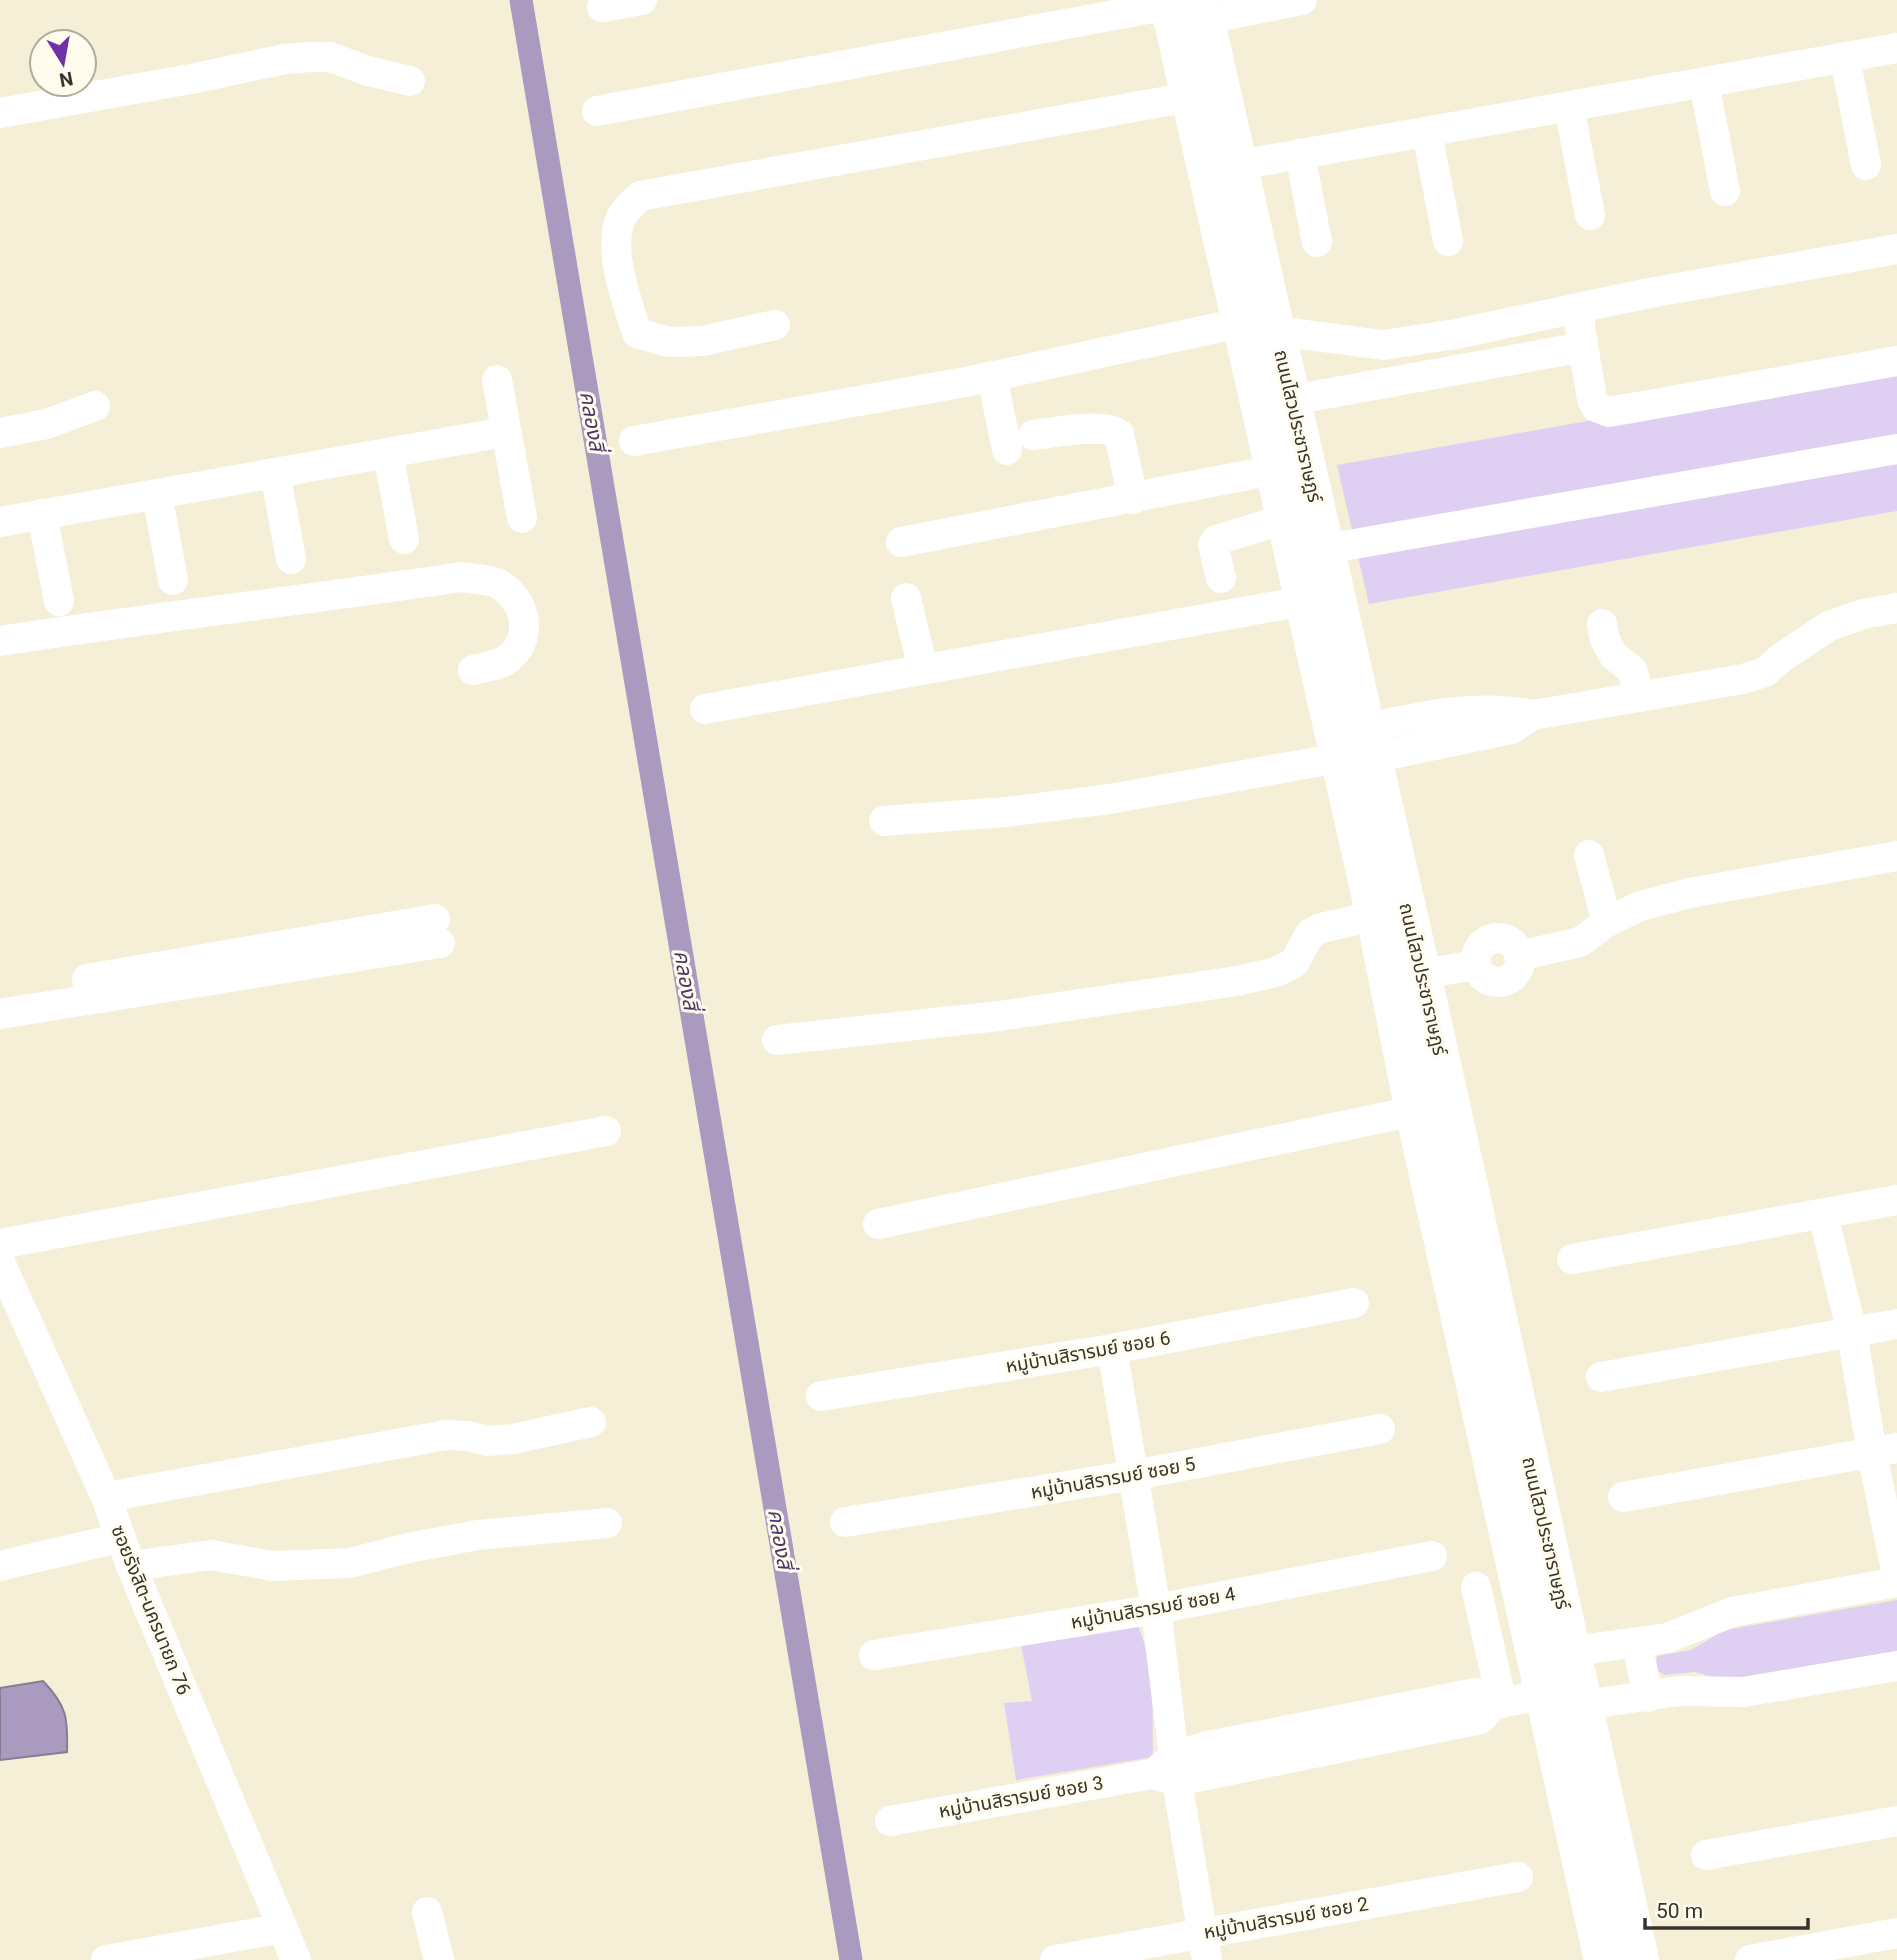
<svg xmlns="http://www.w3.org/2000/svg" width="1897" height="1960" viewBox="0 0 1897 1960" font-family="Roboto,'Noto Sans Thai',sans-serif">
<rect width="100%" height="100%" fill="#f4efd6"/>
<g fill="#dfcff3">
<path d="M 1897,367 L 1897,511 L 1369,604 L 1337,465 Z"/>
<path d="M 1897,1600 L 1897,1651 L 1724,1680 L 1695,1672 L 1664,1675 L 1655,1668 L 1657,1656 L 1691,1650 L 1725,1630 Z"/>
<path d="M 1137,1624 C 1156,1665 1152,1713 1153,1757 L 1016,1780 L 1004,1703 L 1032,1701 L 1019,1634 Z"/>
</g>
<path fill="#ab9ac0" stroke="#887c93" stroke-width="2" d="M 43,1681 C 67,1706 68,1718 67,1752 L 0,1760 L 0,1688 Z"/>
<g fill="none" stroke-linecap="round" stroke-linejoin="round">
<path stroke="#ab9ac0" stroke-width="23" d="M 521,0 L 851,1960"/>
<g stroke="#fff" stroke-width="30">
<path d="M 602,7 L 642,0"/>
<path d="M 1206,19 L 1302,0"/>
<path d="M 1845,58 L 1866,165"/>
<path d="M 1704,83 L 1725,191"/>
<path d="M 1569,107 L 1590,215"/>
<path d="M 597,111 L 1169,5"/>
<path d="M 0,113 L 191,79 L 285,59 L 311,57 L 330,57 L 368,71 L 410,81"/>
<path d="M 1427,133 L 1448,241"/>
<path d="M 1300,154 L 1317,242"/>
<path d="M 1239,165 L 1897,48"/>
<path d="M 1581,309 L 1580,328 L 1592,399 L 1596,407 L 1609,412 L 1897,361"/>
<path d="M 775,325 L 703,341 L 669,342 L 637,333 C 627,301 606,248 622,216 C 626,209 634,202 640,196 L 1190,97"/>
<path d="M 1276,331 L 1383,345 L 1456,334 L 1644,294 L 1897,249"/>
<path d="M 992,376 L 1007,450"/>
<path d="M 497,380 L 522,518"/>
<path d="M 1292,400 L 1583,347"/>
<path d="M 0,433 L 47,424 L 95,406"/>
<path d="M 1033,435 C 1055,433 1101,422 1119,434 L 1133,499"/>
<path d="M 634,441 L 971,381 L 1216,328 L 1242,324"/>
<path d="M 388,453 L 404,539"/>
<path d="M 275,473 L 291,559"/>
<path d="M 157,494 L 173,580"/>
<path d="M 42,514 L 59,601"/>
<path d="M 0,522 L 505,432"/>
<path d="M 901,542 L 1274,470"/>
<path d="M 1326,549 L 1897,449"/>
<path d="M 1221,578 L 1213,545 L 1216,540 L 1285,519"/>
<path d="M 906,598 L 923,669"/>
<path d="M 1602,624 L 1605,640 L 1614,656 L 1632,670 L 1640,697"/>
<path d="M 0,641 C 154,617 308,600 461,577 C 471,578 484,579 494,582 C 524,594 536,636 509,658 C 499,666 485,667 473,670"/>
<path d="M 705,709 L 1304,601"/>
<path d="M 1367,728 C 1421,717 1477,703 1533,715 L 1743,679 L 1765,672 L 1781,658 L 1829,626 L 1863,614 L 1897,608"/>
<path d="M 1373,758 L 1511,729 L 1533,715"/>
<path d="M 884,821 L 1006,812 L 1110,799 L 1339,758"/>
<path d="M 1589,855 L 1607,922"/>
<circle cx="1498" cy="960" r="22"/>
<path d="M 1519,956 L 1580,942 L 1607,922 L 1640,906 L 1690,893 L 1897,856"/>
<path d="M 1422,974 L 1476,965"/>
<path d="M 87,979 L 435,919"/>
<path d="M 0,1014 L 440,943"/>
<path d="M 777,1040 L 999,1016 L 1237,981 L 1276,972 L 1294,963 L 1310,934 L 1321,928 L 1375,916"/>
<path d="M 1823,1214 L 1852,1333 L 1872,1453 L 1897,1575"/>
<path d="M 878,1224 L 1414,1111"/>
<path d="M 0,1244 L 606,1131"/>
<path d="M 1572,1259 L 1897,1200"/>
<path d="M 0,1262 L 106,1497 L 131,1566 L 296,1960"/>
<path d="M 1112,1349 L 1156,1609 L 1177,1781 L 1207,1960"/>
<path d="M 1601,1377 L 1897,1324"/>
<path d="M 821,1396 L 1112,1349 L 1354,1303"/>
<path d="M 106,1497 L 446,1435 L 468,1436 L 487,1441 L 513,1439 L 591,1422"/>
<path d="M 1623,1497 L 1897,1448"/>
<path d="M 845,1522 L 1134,1475 L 1380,1429"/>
<path d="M 0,1566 L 120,1538"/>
<path d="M 131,1566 L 211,1555 L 273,1566 L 350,1563 L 408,1548 L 478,1535 L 607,1523"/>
<path d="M 1476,1587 L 1502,1703"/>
<path d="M 1637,1643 L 1648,1697"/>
<path d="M 1573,1651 L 1667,1638 L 1732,1612 L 1897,1582"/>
<path d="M 874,1655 L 1156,1609 L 1432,1556"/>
<path d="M 1584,1705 L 1679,1691 L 1744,1692 L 1897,1666"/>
<path d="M 1161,1767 L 1174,1756 L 1208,1746 L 1475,1693 L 1494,1704"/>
<path d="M 890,1821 L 1152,1774 L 1177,1781 L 1481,1719 L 1494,1704 L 1542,1695"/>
<path d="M 1706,1855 L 1897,1821"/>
<path d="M 427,1912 L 439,1960"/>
<path d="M 106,1960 L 283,1928"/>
<path d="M 1055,1960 L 1518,1877"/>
<path d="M 1750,1960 L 1897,1933"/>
</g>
<g stroke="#fff" stroke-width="38">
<path d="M 1168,0 L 1375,916 L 1414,1111 L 1603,1960"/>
<path d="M 1201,0 L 1422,974 L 1640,1960"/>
</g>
</g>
<g text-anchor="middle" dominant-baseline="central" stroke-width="6" stroke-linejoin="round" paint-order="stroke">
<g font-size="19" fill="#37352b" stroke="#fffced">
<text transform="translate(1298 426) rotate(77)">ถนนไสวประชาราษฎร์</text>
<text transform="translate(1423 979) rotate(77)">ถนนไสวประชาราษฎร์</text>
<text transform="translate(1088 1352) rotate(-10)">หมู่บ้านสิรารมย์ ซอย 6</text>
<text transform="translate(1113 1478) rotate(-10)">หมู่บ้านสิรารมย์ ซอย 5</text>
<text transform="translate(1546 1533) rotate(77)">ถนนไสวประชาราษฎร์</text>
<text transform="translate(1153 1608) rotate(-10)">หมู่บ้านสิรารมย์ ซอย 4</text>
<text transform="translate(151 1610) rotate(68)">ซอยรังสิต-นครนายก 76</text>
<text transform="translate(1021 1797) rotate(-10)">หมู่บ้านสิรารมย์ ซอย 3</text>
<text transform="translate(1286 1918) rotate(-10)">หมู่บ้านสิรารมย์ ซอย 2</text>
</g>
<g font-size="21" font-style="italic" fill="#4e3568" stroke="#fffced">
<text transform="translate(592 421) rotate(80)">คลองสี่</text>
<text transform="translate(686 980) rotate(80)">คลองสี่</text>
<text transform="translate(780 1539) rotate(80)">คลองสี่</text>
</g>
</g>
<g transform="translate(63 63) rotate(169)"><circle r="33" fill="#fffced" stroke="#afac9f" stroke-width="2"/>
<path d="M0-5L12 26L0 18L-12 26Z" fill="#7030a5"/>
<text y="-10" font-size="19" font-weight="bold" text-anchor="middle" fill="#37352b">N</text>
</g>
<path d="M1645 1918v10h163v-10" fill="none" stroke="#37352b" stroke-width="3.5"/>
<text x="1656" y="1918" font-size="21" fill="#37352b" stroke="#fffced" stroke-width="5" paint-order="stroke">50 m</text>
</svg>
